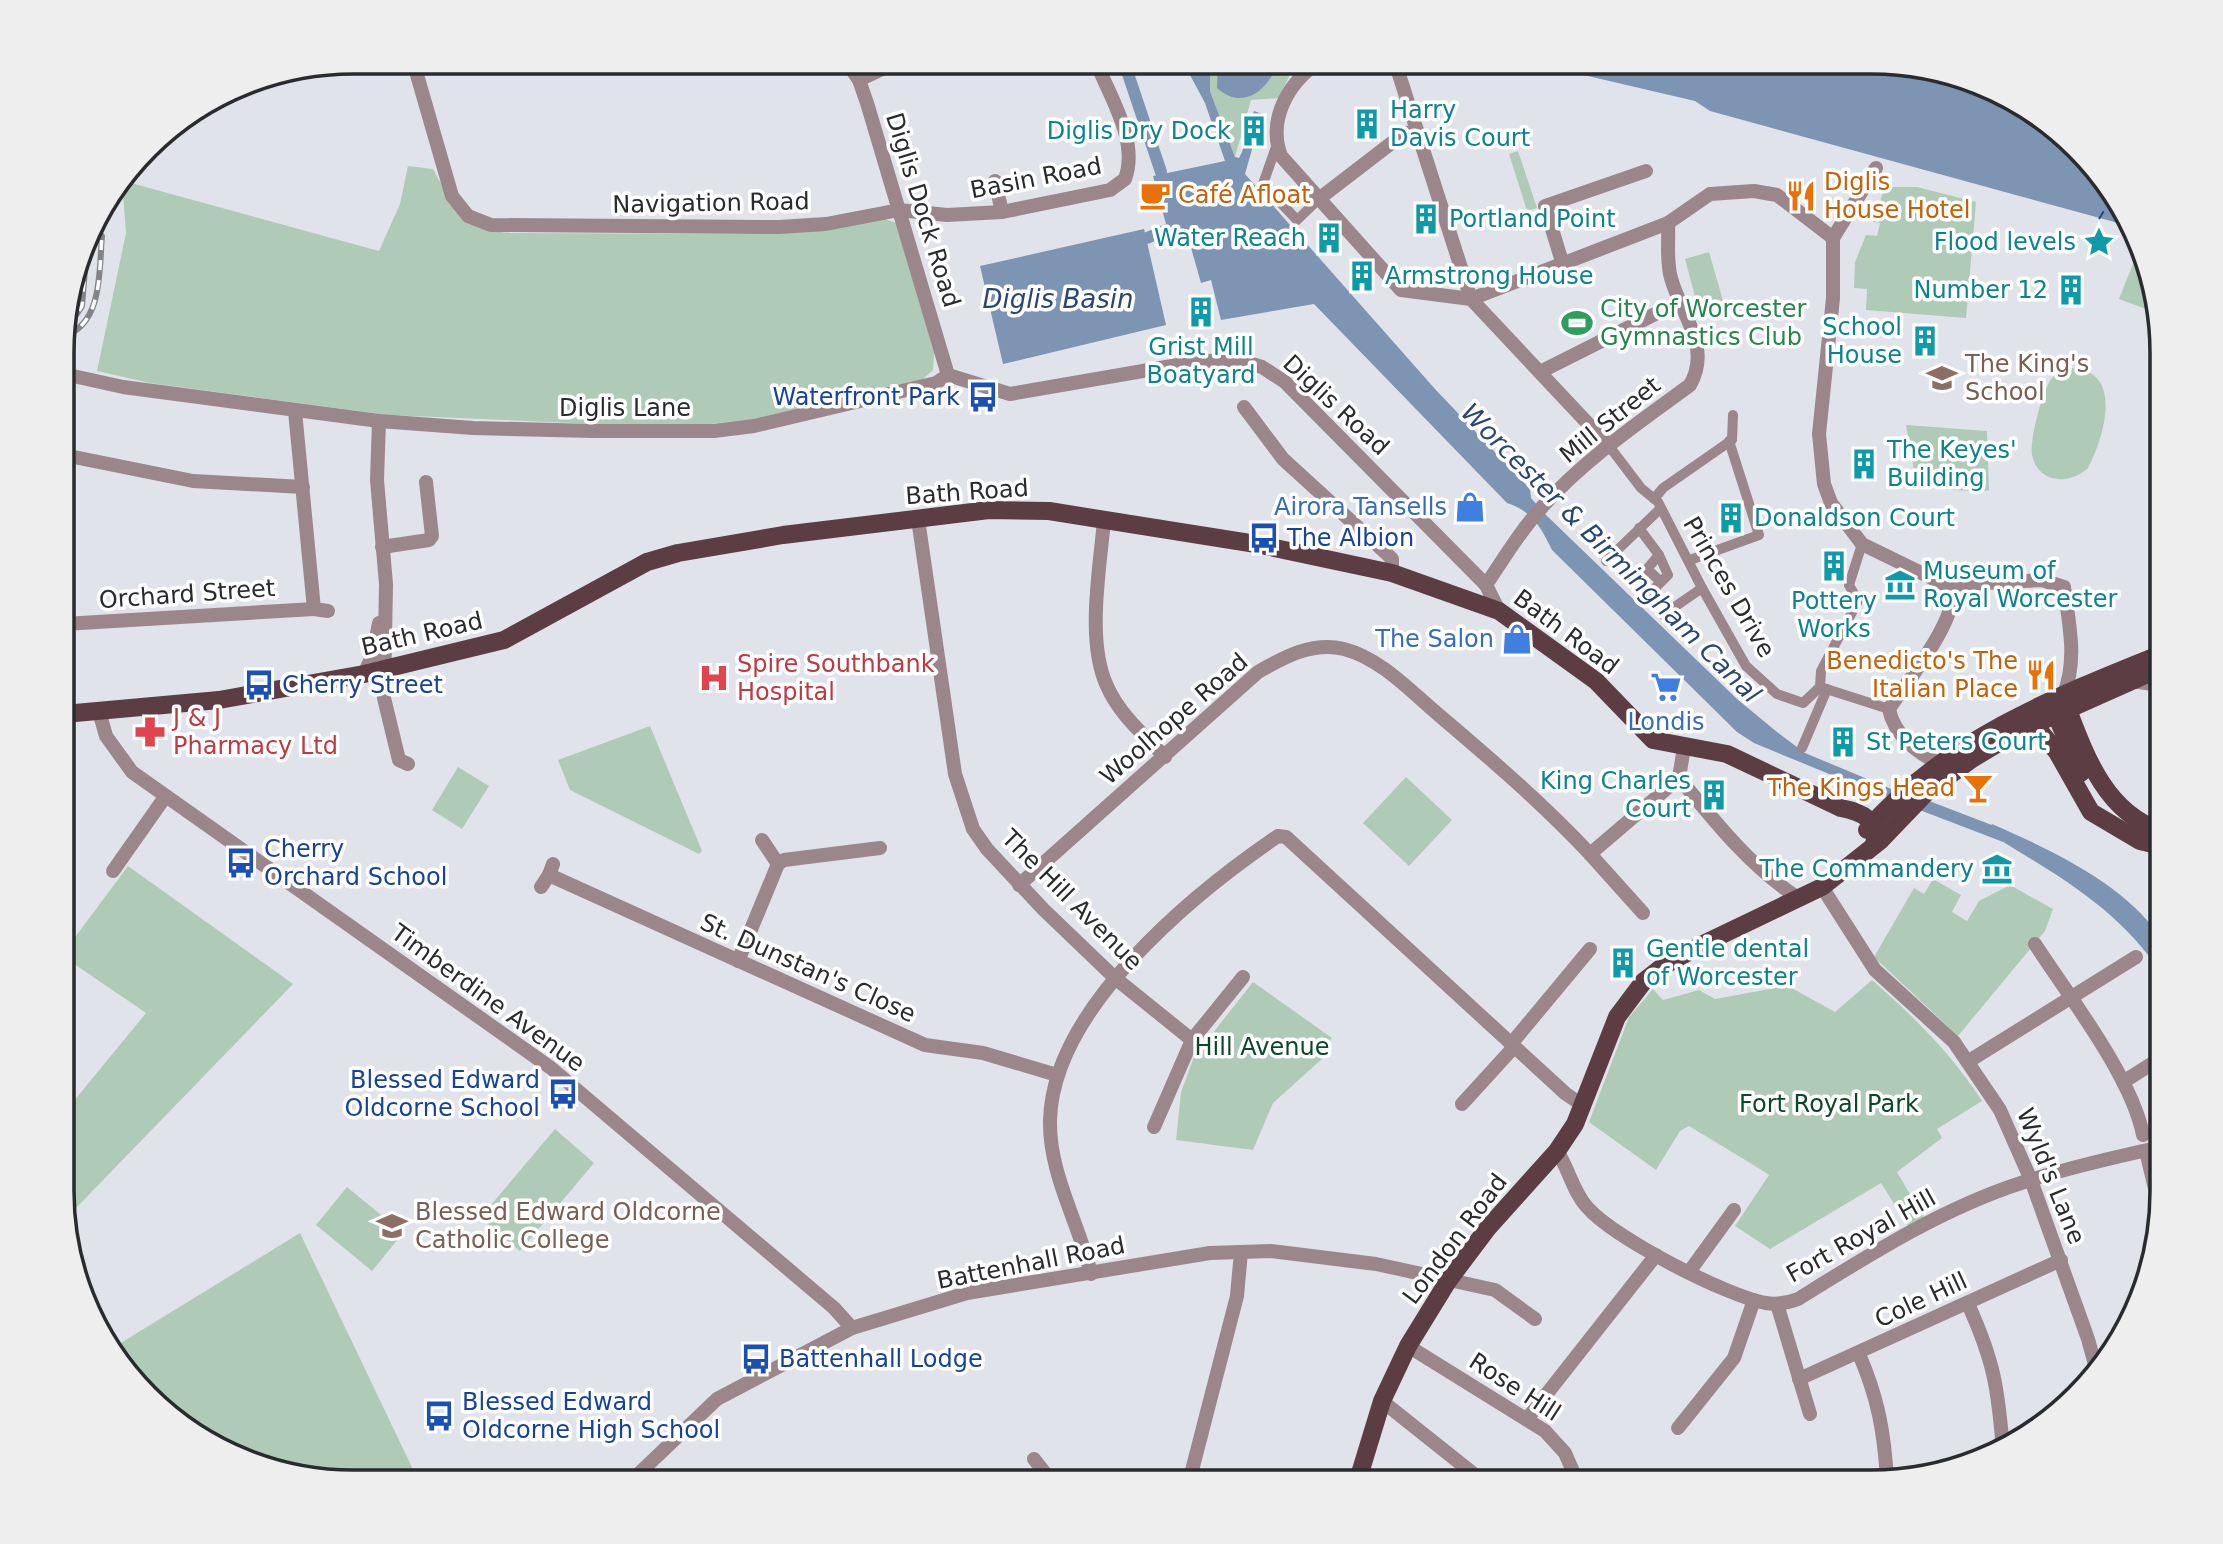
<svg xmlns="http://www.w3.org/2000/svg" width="2223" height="1544" viewBox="0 0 2223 1544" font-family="'DejaVu Sans',sans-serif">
<rect width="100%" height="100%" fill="#e1e3eb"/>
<g fill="#afcbb7">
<path d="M 1210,62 L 1301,62 L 1292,70 L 1279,98 L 1251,100 L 1235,157 L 1210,91 Z"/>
<path d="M 1518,151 L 1537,208 L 1527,211 L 1509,154 Z"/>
<path d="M 408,166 L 433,169 C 446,196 474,228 505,233 L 765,234 L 885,219 L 896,223 L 934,352 L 933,370 L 922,380 L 755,419 L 710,424 L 595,424 L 388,415 L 150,383 L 97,371 L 126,233 L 123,193 L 131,183 L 379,251 L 400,204 Z"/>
<path d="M 1885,187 L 1917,187 L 1976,202 L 1966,318 L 1866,310 L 1867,289 L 1854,288 L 1855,262 L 1866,235 L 1877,236 L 1880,223 L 1873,222 Z"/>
<path d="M 1709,252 L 1724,304 L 1699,311 L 1685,259 Z"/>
<path d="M 2137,254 L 2154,312 L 2119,299 Z"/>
<path d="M 2073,368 C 2124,372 2104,437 2088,468 C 2070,485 2038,484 2032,455 C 2029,441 2043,387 2053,377 C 2059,371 2065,369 2073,368 Z"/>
<path d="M 1906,425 L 1987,431 L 1989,490 C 1982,493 1930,488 1917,487 Z"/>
<path d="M 650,726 L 702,851 L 699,854 L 570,790 L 558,760 Z"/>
<path d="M 458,767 L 489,786 L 462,829 L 432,810 Z"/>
<path d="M 1406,777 L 1452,820 L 1409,866 L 1363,823 Z"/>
<path d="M 128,866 L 293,984 L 76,1208 L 64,1200 L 64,1113 L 146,1013 L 64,957 L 64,952 Z"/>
<path d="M 1933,879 L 1961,895 L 1952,912 L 1967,921 L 1979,901 L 2010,885 L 2053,909 L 2045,931 L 1958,1036 L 1874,957 L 1914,888 L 1924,894 Z"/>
<path d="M 1872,980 C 1914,1017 1952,1054 1982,1101 L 1937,1129 L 1942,1138 L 1897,1172 L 1924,1218 L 1908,1226 L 1881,1183 L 1770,1249 L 1735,1226 L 1769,1175 L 1760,1169 L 1689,1126 L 1680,1131 L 1656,1170 L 1589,1122 L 1629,1017 L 1653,989 L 1663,1000 L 1699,990 L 1715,999 L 1775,988 L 1779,981 L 1835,1012 Z"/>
<path d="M 1253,982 L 1332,1038 L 1321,1048 L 1323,1058 L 1273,1103 L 1253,1150 L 1176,1140 L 1181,1092 L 1194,1057 Z"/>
<path d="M 555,1129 L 594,1163 L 520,1251 L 480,1218 Z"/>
<path d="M 347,1187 L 403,1233 L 372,1271 L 316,1225 Z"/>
<path d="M 300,1233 L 419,1482 L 334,1482 L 259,1467 L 176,1423 L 111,1349 Z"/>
</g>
<g fill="#7e94b3">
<path d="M 1183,62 L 1210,62 L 1210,91 L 1235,157 L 1239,158 L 1242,152 L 1254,111 L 1262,114 L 1245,174 L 1435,389 L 1530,489 L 1531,498 L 1546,515 L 1737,699 L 1777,732 L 1805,753 L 1889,788 L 1905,798 L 1880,795 L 1754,743 L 1737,732 L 1552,550 C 1541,527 1532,511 1507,503 L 1314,304 L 1221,320 L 1211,280 L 1201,283 L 1186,230 L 1169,235 L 1153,176 L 1225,161 L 1205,103 Z"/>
<path d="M 1218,62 L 1278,62 C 1270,89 1243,112 1217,88 Z"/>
<path d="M 1528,62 L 1889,62 L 1933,71 L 1998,95 L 2047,121 L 2123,207 L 2129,226 L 1710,111 L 1695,101 Z"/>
<path d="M 1144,229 L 1166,325 L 1003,364 L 980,266 Z"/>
<path d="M 1992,824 C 2051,850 2124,883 2161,938 L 2161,973 C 2117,906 2053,873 1987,832 Z"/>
</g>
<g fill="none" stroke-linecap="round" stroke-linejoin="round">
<g stroke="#7e94b3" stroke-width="12">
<path d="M 1124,62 L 1161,172"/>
<path d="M 1147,238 L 1169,229"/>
<path d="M 1910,800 L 2004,836"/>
</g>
<path stroke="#284772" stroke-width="2" stroke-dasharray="9 7" stroke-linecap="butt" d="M 2099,219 L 2113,196"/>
<g stroke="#9b878b" stroke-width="10">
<path d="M 1277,144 L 1263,184 L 1297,220 L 1320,198"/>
<path d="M 1609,446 L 1641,488 L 1658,502 L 1702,588 L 1746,666 L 1777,694 L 1803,703 L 1820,687 L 1889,709"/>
<path d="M 1654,499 L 1663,488 L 1732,440 L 1733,415"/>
<path d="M 1639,528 L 1659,555 L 1668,575 L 1645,598"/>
<path d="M 1659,555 L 1647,569 L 1660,581"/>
<path d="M 1690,560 L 1759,535 L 1729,441"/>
<path d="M 1606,561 L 1660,509"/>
<path d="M 1663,615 L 1702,588"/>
<path d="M 1820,687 L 1821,671 L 1858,601 L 1849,585 L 1862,544"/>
<path d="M 1802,748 L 1827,689"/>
</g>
<g stroke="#9b878b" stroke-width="14">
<path d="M 413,61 L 452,196 L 468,216 L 491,225 L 779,227 L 826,224 L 899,210 L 947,215 L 1002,212 L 1110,190 L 1125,179 C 1139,141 1110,97 1096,62"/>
<path d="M 846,61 L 859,80 L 867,103 L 948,375"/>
<path d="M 1319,62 C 1289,82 1267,119 1281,156 L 1401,290 L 1471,299 L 1668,223"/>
<path d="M 1395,62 L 1471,299 L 1609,446"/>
<path d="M 859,80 L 899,61"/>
<path d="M 1876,168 L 1833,238 L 1833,298 L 1819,434 L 1824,484 L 1831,503 L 1862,544 L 1946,585 L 2042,580 L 2064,587 C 2069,624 2078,661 2063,696"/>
<path d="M 995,181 L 1002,212"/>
<path d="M 1320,198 L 1402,135 L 1417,130"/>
<path d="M 1563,265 L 1545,206 L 1646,171"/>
<path d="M 1540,372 L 1679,302"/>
<path d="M 64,374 L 123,387 L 379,421 L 473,428 L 593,431 L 714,431 L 754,426 L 936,383 L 948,375"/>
<path d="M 948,375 L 1010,394 L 1201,361 L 1239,360 L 1262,367 L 1285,382 L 1486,585 L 1499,611"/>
<path d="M 1244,407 L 1283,459 L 1385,552 L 1392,559 L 1392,573"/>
<path d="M 295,411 L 314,609 L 328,611"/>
<path d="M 379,421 L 377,480 L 386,584 L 384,698 L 399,760 L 408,764"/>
<path d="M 64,455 L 193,481 L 303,487"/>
<path d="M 918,519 L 955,774 L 973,829 L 987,849 L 1043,909 L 1115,978 L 1192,1040 L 1154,1127"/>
<path d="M 1104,520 C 1100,568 1086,641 1107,686 C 1119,714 1144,735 1165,757"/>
<path d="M 382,547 L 429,540 L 432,536 L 426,482"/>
<path d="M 1486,585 C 1504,558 1521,530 1543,506 C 1585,459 1640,422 1690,385 C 1712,347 1681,315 1671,278 C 1666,261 1669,240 1668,223 L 1710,194 L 1754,191 L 1777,195 L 1833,238"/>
<path d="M 64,624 L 314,609"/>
<path d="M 364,674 L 373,654 L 379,623"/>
<path d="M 2131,681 L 2161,685"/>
<path d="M 99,711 L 106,736 L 132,772 L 551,1068 L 834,1308 L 852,1328"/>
<path d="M 1941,764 C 1918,754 1894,735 1889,709 C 1905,684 1962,615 1951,587"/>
<path d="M 1679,778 C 1716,823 1750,866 1798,898"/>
<path d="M 1679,778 L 1684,747"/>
<path d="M 762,840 L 778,864"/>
<path d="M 1590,854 L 1643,913"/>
<path d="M 553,864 L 549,875 L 925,1045 L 983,1053 L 1057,1075"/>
<path d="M 113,871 L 165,797"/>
<path d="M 1019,885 L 1258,672 C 1284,657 1313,641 1344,649 C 1382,659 1411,692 1440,716 C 1493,761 1543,804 1590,854 L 1679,778"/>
<path d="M 541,887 L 549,875"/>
<path d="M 2035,944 C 2068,995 2132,1077 2143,1135"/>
<path d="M 738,961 L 778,864 L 784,860 L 880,848"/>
<path d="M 1192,1040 L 1243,977"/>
<path d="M 1511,1044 L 1590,949"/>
<path d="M 1969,1061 L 2136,957"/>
<path d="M 2123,1082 L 2161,1058"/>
<path d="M 1462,1104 L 1514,1047"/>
<path d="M 1557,1151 C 1569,1169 1573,1192 1587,1207 C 1614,1238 1726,1296 1766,1303 C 1778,1305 1787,1303 1798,1299 C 1869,1255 1941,1209 2021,1183 C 2066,1168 2115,1157 2161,1147"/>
<path d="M 2146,1151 L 2158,1201 L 2161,1200"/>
<path d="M 1689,1272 L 1734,1210"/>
<path d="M 1091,1274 C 1079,1223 1049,1174 1050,1121 C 1052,1009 1193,894 1278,836 L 1286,837 L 1566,1094 L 1584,1106"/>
<path d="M 1777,1304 L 1810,1414"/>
<path d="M 1968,1304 C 1994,1361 1998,1388 2003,1450"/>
<path d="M 1408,1346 L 1545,1431 L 1565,1453 L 1578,1483"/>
<path d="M 1859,1354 C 1878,1398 1884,1431 1887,1479"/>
<path d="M 1799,1379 L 2061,1260"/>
<path d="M 1382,1401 L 1485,1483"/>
<path d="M 1527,1419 L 1656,1255"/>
<path d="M 1678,1428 L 1734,1358 L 1754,1300"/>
<path d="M 1034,1459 L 1052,1482"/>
<path d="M 425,1482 L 431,1479 L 432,1482"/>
<path d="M 630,1482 L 717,1399 L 852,1328 L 967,1293 L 1210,1253 L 1271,1251 L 1376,1264 L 1495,1290 L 1535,1319"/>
<path d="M 1189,1482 L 1237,1296 L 1241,1252"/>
</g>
<path stroke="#9b878b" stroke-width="14" d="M 1822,887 L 1875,970 L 1954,1042 L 2000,1110 L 2031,1180 L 2088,1339 L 2097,1372"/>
<g stroke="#5d3d44" stroke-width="18">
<path d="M 2065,702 C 2085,754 2104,812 2161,831"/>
<path d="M 64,714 L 219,700 L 364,674 L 504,640 L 647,562 L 678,553 L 783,535 L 989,510 L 1049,511 L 1256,544 L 1392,573 L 1499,611 L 1596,681 L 1653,740 L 1727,754 L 1841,808 C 1862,812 1880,820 1874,845"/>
<path d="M 2056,715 L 2081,773"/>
<path d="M 2034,724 L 2057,752 L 2091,812 L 2140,841 L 2161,846"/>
<path d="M 1867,830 C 1942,742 2056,696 2161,654"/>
<path d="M 1357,1483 L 1382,1401 L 1408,1346 L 1448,1281 L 1487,1229 L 1557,1151 L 1575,1124 L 1617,1017 L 1644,981 L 1662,967 L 1703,944 L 1822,887 L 1880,841 L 1927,792 L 1972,759 L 2017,732 L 2161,668"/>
</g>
<g stroke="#83848a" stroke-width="6">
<g id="rail">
<path d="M 64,323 L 74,318 L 82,306 L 88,234"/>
<path d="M 64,336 C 103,324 99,270 102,236 L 91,225"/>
</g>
</g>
<use href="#rail" stroke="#fff" stroke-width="3.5" stroke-dasharray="10" stroke-linecap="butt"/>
</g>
<defs>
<g id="building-bare" transform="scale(2.415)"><path d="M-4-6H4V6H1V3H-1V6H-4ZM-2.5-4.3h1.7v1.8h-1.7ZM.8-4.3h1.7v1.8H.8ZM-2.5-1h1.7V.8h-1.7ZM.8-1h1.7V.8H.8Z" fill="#0f9aa8" stroke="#fff" stroke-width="2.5" paint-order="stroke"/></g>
<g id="cafe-bare" transform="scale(2.415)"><path d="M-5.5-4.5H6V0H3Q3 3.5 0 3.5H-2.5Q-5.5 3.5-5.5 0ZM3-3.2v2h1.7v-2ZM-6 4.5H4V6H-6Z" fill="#e8710a" stroke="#fff" stroke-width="2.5" paint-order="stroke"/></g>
<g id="restaurant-bare" transform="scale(2.415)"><path d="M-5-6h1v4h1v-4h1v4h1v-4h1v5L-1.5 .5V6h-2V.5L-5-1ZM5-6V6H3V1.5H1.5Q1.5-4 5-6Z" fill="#e8710a" stroke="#fff" stroke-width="2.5" paint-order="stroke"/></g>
<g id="sight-bare" transform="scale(2.415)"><path d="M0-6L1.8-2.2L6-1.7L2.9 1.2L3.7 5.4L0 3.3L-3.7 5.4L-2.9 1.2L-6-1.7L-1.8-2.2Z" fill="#0f9aa8" stroke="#fff" stroke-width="2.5" paint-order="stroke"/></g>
<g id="stadium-bare" transform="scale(2.415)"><path d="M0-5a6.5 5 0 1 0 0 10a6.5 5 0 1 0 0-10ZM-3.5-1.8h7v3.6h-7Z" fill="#2e9e5b" stroke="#fff" stroke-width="2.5" paint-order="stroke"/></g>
<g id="school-bare" transform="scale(2.415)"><path d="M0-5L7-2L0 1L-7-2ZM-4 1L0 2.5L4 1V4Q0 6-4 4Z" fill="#8d6e63" stroke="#fff" stroke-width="2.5" paint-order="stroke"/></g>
<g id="bus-bare" transform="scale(2.415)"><path d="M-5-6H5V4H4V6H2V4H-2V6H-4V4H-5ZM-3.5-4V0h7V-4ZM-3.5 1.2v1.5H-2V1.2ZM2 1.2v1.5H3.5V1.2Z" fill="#1a4fb4" stroke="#fff" stroke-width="2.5" paint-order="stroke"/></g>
<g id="shop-bare" transform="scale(2.415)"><path d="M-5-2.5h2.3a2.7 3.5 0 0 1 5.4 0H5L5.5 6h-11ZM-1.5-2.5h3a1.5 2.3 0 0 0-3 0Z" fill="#3f7fe0" stroke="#fff" stroke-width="2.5" paint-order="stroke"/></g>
<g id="museum-bare" transform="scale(2.415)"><path d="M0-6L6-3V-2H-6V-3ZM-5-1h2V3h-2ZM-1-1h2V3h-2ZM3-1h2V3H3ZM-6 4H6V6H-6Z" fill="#0f9aa8" stroke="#fff" stroke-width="2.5" paint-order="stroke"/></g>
<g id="hospital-bare" transform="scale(2.415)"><path d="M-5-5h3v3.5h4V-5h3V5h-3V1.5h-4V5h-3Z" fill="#e0444e" stroke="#fff" stroke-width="2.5" paint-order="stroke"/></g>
<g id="supermarket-bare" transform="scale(2.415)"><path d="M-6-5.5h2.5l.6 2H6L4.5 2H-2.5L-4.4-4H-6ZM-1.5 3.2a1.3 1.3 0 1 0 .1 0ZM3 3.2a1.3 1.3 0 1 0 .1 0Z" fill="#3f7fe0" stroke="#fff" stroke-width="2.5" paint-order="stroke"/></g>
<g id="pharmacy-bare" transform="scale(2.415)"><path d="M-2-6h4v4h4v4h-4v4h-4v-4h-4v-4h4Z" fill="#e0444e" stroke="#fff" stroke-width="2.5" paint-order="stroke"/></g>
<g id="bar-bare" transform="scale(2.415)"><path d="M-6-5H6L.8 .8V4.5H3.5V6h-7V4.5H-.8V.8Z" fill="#e8710a" stroke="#fff" stroke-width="2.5" paint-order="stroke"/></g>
</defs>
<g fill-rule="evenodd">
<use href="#building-bare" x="1367" y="124"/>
<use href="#building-bare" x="1254" y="131"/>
<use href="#cafe-bare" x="1155" y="195"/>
<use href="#restaurant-bare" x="1801" y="196"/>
<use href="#building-bare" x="1426" y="219"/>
<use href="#building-bare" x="1329" y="238"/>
<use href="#sight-bare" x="2099" y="242"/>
<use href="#building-bare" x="1362" y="276"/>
<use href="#building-bare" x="2071" y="290"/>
<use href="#building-bare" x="1201" y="312"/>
<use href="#stadium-bare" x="1577" y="323"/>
<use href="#building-bare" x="1925" y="341"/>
<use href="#school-bare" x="1942" y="378"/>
<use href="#bus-bare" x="983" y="397"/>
<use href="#building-bare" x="1864" y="464"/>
<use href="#shop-bare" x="1470" y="507"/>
<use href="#building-bare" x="1731" y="518"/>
<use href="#bus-bare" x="1264" y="538"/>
<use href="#building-bare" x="1834" y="566"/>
<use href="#museum-bare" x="1900" y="585"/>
<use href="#shop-bare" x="1517" y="639"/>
<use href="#restaurant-bare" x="2041" y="675"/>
<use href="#hospital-bare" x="714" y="678"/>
<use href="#bus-bare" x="259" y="685"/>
<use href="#supermarket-bare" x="1666" y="687"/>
<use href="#pharmacy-bare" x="150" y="732"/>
<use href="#building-bare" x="1843" y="742"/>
<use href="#bar-bare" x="1978" y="788"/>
<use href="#building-bare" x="1714" y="795"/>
<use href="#bus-bare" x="241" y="863"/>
<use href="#museum-bare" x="1997" y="869"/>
<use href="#building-bare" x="1623" y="963"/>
<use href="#bus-bare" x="563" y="1094"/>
<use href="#school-bare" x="392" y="1226"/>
<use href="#bus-bare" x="756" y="1359"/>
<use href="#bus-bare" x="439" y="1416"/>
</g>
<g text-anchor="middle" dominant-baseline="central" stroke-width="7" stroke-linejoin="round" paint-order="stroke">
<g font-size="24" fill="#0d838f" stroke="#fff" text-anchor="start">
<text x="1390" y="110">Harry<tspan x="1390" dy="28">Davis Court</tspan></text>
<text x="1231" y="131" text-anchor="end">Diglis Dry Dock</text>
<text x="1449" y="219">Portland Point</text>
<text x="1306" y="238" text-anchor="end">Water Reach</text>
<text x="2076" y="242" text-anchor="end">Flood levels</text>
<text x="1385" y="276">Armstrong House</text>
<text x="2048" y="290" text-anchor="end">Number 12</text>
<text x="1902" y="327" text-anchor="end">School<tspan x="1902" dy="28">House</tspan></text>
<text x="1201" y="347" text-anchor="middle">Grist Mill<tspan x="1201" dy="28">Boatyard</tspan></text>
<text x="1887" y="450">The Keyes'<tspan x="1887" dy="28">Building</tspan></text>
<text x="1754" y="518">Donaldson Court</text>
<text x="1923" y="571">Museum of<tspan x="1923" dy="28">Royal Worcester</tspan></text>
<text x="1834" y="601" text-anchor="middle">Pottery<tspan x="1834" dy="28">Works</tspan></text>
<text x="1866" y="742">St Peters Court</text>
<text x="1691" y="781" text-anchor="end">King Charles<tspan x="1691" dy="28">Court</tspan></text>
<text x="1974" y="869" text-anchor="end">The Commandery</text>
<text x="1646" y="949">Gentle dental<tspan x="1646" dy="28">of Worcester</tspan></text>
</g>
<g font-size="24" fill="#2a2b2e" stroke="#fff">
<text transform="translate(1036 178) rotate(-11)">Basin Road</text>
<text transform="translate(711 203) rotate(-1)">Navigation Road</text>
<text transform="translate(923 210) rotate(73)">Diglis Dock Road</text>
<text transform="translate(1336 405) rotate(43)">Diglis Road</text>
<text x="625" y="408">Diglis Lane</text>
<text transform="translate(1610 420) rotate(-39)">Mill Street</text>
<text transform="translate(967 492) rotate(-4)">Bath Road</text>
<text transform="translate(1729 587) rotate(60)">Princes Drive</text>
<text transform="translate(187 594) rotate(-4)">Orchard Street</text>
<text transform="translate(1566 632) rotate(37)">Bath Road</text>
<text transform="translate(422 634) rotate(-13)">Bath Road</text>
<text transform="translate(1174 719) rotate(-41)">Woolhope Road</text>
<text transform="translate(1072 900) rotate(45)">The Hill Avenue</text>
<text transform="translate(808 968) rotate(24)">St. Dunstan's Close</text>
<text transform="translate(488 998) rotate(36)">Timberdine Avenue</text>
<text transform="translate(2051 1176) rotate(68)">Wyld's Lane</text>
<text transform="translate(1861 1236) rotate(-29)">Fort Royal Hill</text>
<text transform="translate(1455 1239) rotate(-53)">London Road</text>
<text transform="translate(1031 1263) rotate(-11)">Battenhall Road</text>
<text transform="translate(1921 1300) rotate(-25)">Cole Hill</text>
<text transform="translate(1515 1387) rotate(33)">Rose Hill</text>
</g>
<g font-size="24" fill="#c56008" stroke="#fff" text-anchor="start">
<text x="1824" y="182">Diglis<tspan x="1824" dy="28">House Hotel</tspan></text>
<text x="1178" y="195">Café Afloat</text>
<text x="2018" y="661" text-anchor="end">Benedicto's The<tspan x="2018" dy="28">Italian Place</tspan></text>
<text x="1955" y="788" text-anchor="end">The Kings Head</text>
</g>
<g font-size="24" fill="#27864d" stroke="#fff" text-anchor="start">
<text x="1600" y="309">City of Worcester<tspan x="1600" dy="28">Gymnastics Club</tspan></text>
</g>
<g font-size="24" fill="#785e54" stroke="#fff" text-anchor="start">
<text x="1965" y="364">The King's<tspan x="1965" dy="28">School</tspan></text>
<text x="415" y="1212">Blessed Edward Oldcorne<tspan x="415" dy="28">Catholic College</tspan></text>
</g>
<g font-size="24" fill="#164399" stroke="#fff" text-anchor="start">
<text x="960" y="397" text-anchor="end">Waterfront Park</text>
<text x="1287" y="538">The Albion</text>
<text x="282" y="685">Cherry Street</text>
<text x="264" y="849">Cherry<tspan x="264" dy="28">Orchard School</tspan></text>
<text x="540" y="1080" text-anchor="end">Blessed Edward<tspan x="540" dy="28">Oldcorne School</tspan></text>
<text x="779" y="1359">Battenhall Lodge</text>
<text x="462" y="1402">Blessed Edward<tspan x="462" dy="28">Oldcorne High School</tspan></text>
</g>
<g font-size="24" fill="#366cbe" stroke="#fff" text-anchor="end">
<text x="1447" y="507">Airora Tansells</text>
<text x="1494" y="639">The Salon</text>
<text x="1666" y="722" text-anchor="middle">Londis</text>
</g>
<g font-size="24" fill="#be3a42" stroke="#fff" text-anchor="start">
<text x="737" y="664">Spire Southbank<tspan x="737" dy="28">Hospital</tspan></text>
<text x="173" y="718">J &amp; J<tspan x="173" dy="28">Pharmacy Ltd</tspan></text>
</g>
<g font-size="24" fill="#0b4827" stroke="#fff">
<text x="1262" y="1047">Hill Avenue</text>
<text x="1829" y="1104">Fort Royal Park</text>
</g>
<g font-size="26" font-style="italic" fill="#284772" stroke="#fff">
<text x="1058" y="299">Diglis Basin</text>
<text transform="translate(1611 553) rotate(45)">Worcester &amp; Birmingham Canal</text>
</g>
</g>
<path d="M0 0H2223V1544H0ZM353 74H1871A279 279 0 0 1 2150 353V1191A279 279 0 0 1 1871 1470H353A279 279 0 0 1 74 1191V353A279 279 0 0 1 353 74Z" fill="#eee" fill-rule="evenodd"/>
<path fill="none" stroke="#2a2b2e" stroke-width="3.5" d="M353 74H1871A279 279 0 0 1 2150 353V1191A279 279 0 0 1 1871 1470H353A279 279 0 0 1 74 1191V353A279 279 0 0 1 353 74Z"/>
</svg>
